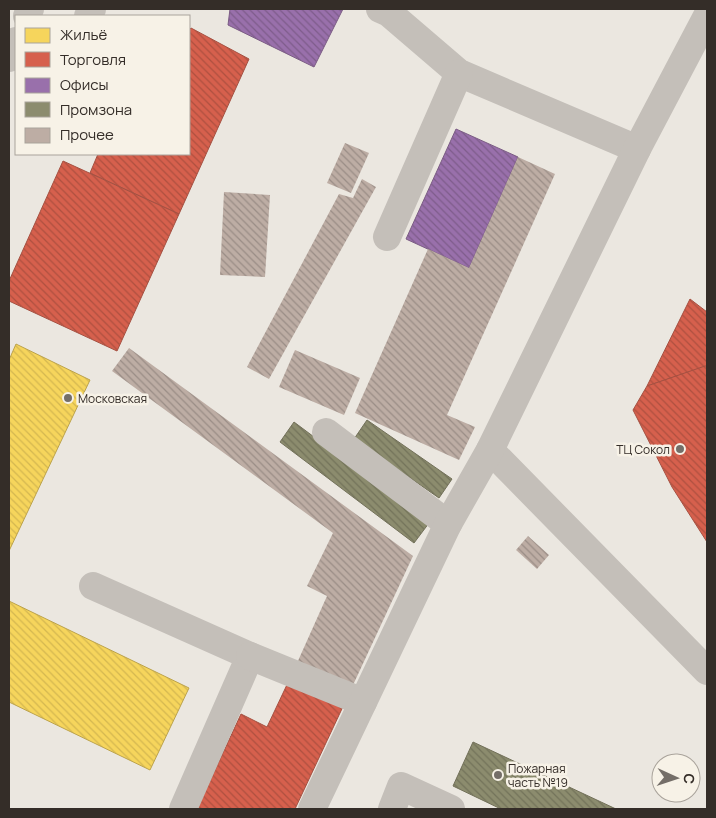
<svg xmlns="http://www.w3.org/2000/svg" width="716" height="818" viewBox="0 0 716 818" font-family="Manrope,sans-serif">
<defs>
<pattern id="homes-back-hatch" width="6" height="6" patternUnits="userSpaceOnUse" patternTransform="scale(1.25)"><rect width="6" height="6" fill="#f6d55c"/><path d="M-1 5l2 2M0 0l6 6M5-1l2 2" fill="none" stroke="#d4b750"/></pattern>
<pattern id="shops-back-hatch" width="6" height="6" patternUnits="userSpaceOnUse" patternTransform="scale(1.25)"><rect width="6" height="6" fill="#d6604d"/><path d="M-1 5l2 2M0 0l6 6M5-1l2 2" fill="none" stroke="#ae5040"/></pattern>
<pattern id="offices-back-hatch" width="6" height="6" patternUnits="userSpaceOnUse" patternTransform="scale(1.25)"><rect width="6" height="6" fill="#9970ab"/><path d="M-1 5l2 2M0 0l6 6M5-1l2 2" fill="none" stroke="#7e5c8b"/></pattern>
<pattern id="industry-back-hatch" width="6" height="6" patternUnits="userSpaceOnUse" patternTransform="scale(1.25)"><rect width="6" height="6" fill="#8c8c6e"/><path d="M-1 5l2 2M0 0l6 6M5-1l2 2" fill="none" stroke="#73735a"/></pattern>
<pattern id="building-back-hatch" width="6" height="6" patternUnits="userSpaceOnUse" patternTransform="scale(1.25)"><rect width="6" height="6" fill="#bdada4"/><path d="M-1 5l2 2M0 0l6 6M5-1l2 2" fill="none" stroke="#9a8d86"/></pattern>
</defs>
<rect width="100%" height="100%" fill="#ebe7e0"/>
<g fill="url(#homes-back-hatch)" stroke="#bca34c">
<path d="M 16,344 L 90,380 L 9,551 L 9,360 Z"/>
<path d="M 9,601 L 189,688 L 150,770 L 9,702 Z"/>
</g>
<g fill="url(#shops-back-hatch)" stroke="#a55142">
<path d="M 191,28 L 249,59 L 179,214 L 90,173 L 98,154 L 189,154 L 189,30 Z"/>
<path d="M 63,161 L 179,214 L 117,351 L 9,301 L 9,281 Z"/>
<path d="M 690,299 L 707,312 L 707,366 L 647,386 Z"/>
<path d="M 705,366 L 707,366 L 707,542 L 672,487 L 633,410 L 647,386 Z"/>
<path d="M 293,672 L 347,698 L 295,809 L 197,809 L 241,714 L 267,727 Z"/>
</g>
<g fill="url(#offices-back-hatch)" stroke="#7b5c84">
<path d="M 230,9 L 343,9 L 314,67 L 228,25 Z"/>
<path d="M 456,129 L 518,157 L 469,268 L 406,239 Z"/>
</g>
<g fill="url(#industry-back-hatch)" stroke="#727059">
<path d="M 367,420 L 452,479 L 439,498 L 354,439 Z"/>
<path d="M 294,422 L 429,523 L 414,543 L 280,442 Z"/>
<path d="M 473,742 L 616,809 L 501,809 L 453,786 Z"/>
</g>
<g fill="url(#building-back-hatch)">
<path d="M 345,143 L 369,153 L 351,193 L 327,183 Z"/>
<path d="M 518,157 L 555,174 L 447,415 L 475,427 L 459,460 L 355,413 L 428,249 L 469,268 Z"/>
<path d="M 362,179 L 376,187 L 269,379 L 247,367 L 339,194 L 353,198 Z"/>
<path d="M 224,192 L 270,195 L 265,277 L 220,275 Z"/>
<path d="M 129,348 L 413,556 L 347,698 L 293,672 L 327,596 L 307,586 L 333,533 L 112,371 Z"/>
<path d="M 295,350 L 360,378 L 344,415 L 279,387 Z"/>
<path d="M 528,536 L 549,555 L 537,569 L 516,550 Z"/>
</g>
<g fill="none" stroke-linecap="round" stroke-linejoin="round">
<g stroke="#c4bfb9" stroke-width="28">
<path d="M 380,9 L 389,13 L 459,73 L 637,149"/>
<path d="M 27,16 L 30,9"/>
<path d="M 88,16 L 92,9"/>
<path d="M 9,58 L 16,41"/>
<path d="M 387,237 L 459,73"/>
<path d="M 326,432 L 448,524"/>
<path d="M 490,450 L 707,671"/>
<path d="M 93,586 L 250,656 L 183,809"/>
<path d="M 250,656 L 363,702"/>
<path d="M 312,809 L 448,524 L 490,450 L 637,149 L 707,16"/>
<path d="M 392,809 L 401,786 L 451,809"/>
</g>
</g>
<g fill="#746e68" stroke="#f7f2e7" stroke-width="2">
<circle cx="68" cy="398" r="5"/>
<circle cx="680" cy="449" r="5"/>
<circle cx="498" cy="775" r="5"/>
</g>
<g text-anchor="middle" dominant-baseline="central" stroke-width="5" stroke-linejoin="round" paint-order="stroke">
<g font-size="12" fill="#342d28" stroke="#f7f2e7" text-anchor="start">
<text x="78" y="398">Московская</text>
<text x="670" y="449" text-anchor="end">ТЦ Сокол</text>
<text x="508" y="768">Пожарная<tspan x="508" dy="14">часть №19</tspan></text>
</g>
</g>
<rect width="716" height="818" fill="none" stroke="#342d28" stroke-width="20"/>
<rect x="15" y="15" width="175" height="140" fill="#f7f2e7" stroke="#a9a39b"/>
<rect x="25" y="28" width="25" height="15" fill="#f6d55c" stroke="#a9a39b"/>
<text x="60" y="40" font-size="15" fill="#342d28">Жильё</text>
<rect x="25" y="52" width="25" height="15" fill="#d6604d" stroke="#a9a39b"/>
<text x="60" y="65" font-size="15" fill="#342d28">Торговля</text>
<rect x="25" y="78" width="25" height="15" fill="#9970ab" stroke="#a9a39b"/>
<text x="60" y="90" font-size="15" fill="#342d28">Офисы</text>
<rect x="25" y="102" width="25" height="15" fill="#8c8c6e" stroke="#a9a39b"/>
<text x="60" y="115" font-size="15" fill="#342d28">Промзона</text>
<rect x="25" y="128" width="25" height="15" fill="#bdada4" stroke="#a9a39b"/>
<text x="60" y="140" font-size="15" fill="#342d28">Прочее</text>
<g transform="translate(676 778) rotate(93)"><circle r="24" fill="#f7f2e7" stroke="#a9a39b"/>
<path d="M0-4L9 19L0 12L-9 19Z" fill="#746e68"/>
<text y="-8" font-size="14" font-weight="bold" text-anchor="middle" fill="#342d28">С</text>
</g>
</svg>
